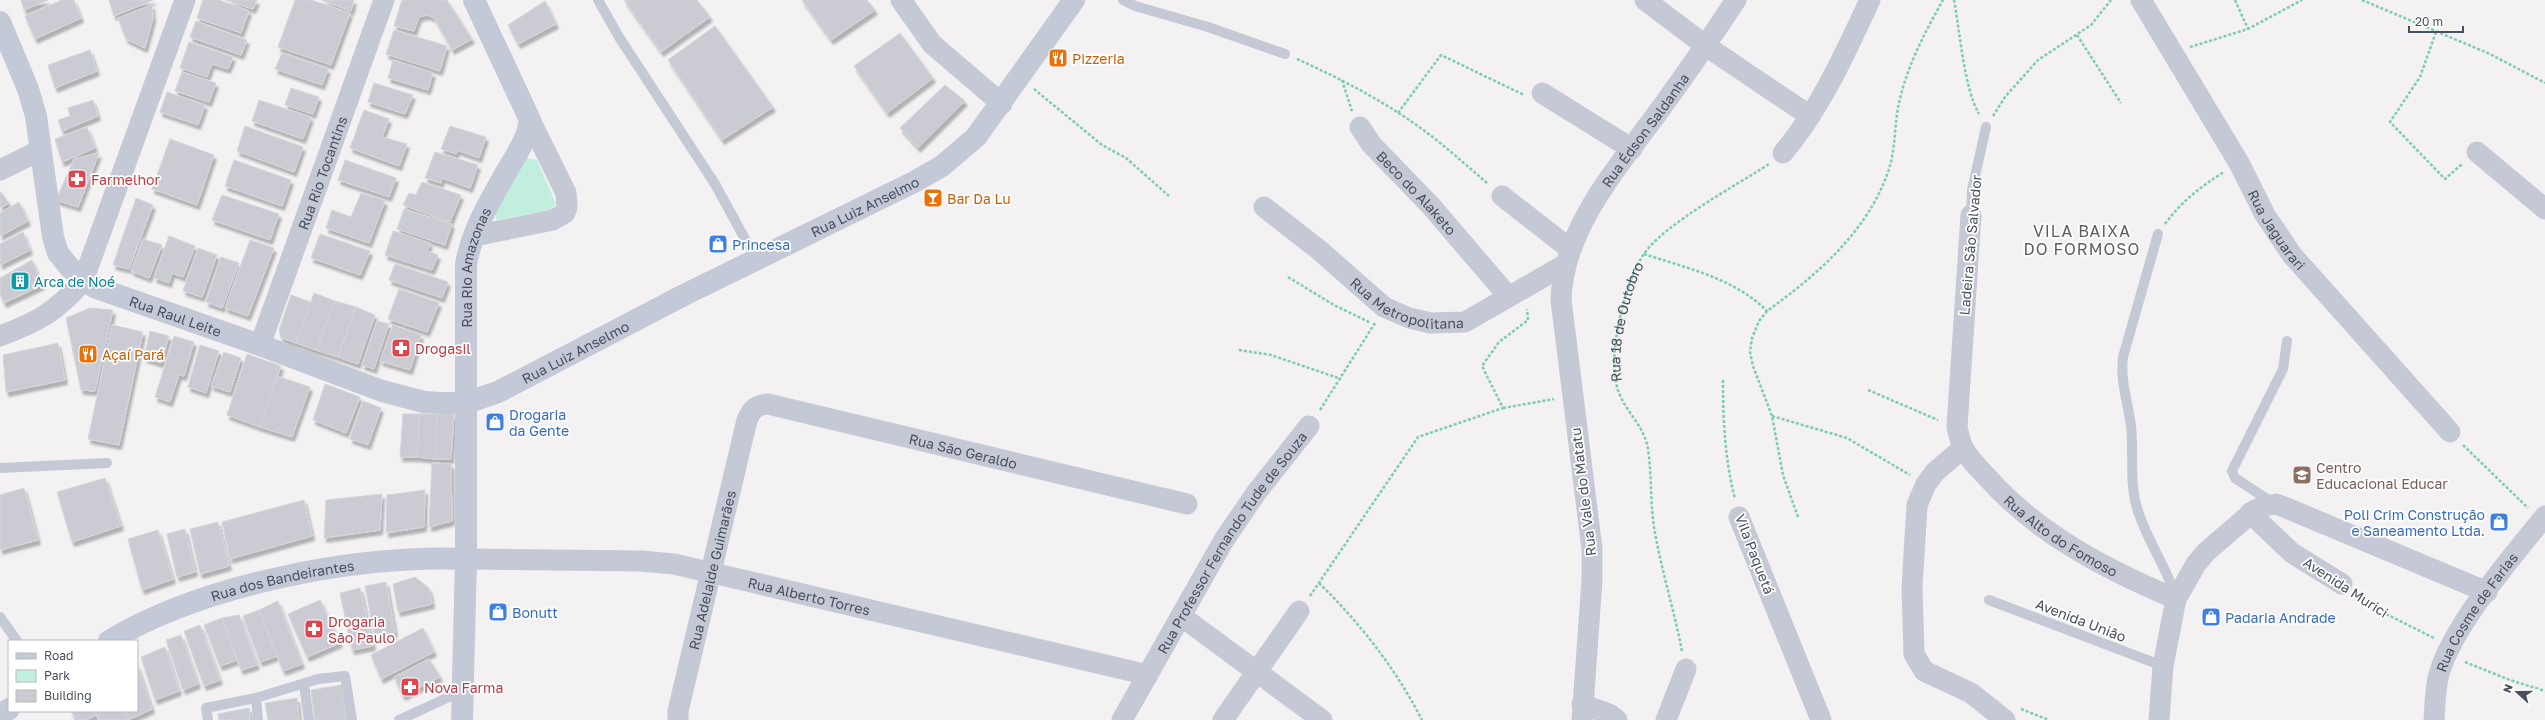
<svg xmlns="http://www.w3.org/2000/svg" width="2545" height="720" viewBox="0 0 2545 720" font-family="'Golos Text',sans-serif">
<defs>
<filter id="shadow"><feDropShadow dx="2.5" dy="4.5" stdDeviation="1" flood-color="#0004"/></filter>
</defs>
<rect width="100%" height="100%" fill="#f3f1f1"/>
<path fill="#c2eedd" d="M 527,158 L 537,160 L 556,204 L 549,210 L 497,220 L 494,213 Z"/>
<g fill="#cbccd3" stroke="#d5d5dc" filter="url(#shadow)">
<path d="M 21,0 L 48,0 L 24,10 Z"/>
<path d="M 62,0 L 74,0 L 81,18 L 35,39 L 25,16 Z"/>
<path d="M 109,0 L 153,0 L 114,16 Z"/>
<path d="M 203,0 L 219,0 L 249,11 L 241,33 L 197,18 Z"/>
<path d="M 225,0 L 257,0 L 253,9 Z"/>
<path d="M 295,0 L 311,0 L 350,13 L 331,65 L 278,47 Z"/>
<path d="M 321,0 L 354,0 L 351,11 Z"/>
<path d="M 402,0 L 447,0 L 472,39 L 452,50 L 434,18 L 427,15 L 419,17 L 414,31 L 394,26 Z"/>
<path d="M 624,0 L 697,0 L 710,17 L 661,52 Z"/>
<path d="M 802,0 L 867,0 L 875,10 L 831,40 Z"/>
<path d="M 545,1 L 556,24 L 518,44 L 508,25 Z"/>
<path d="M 152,5 L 153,18 L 145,48 L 126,39 L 118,18 Z"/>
<path d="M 196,21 L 247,40 L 241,55 L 190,37 Z"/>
<path d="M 715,26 L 773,107 L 722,140 L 668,60 Z"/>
<path d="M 394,30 L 447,46 L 440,71 L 386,54 Z"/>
<path d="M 900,33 L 933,78 L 887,113 L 854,66 Z"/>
<path d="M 189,42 L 233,57 L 228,69 L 212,64 L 207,77 L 180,68 Z"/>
<path d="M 90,50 L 97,71 L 55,88 L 48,65 Z"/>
<path d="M 282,53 L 328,69 L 322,85 L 275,69 Z"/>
<path d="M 393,60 L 433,73 L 428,90 L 388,78 Z"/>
<path d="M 182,72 L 216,83 L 209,102 L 175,91 Z"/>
<path d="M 374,83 L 413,95 L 405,114 L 368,102 Z"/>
<path d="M 945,85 L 965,101 L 918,148 L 900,128 Z"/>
<path d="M 291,88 L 319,97 L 313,114 L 285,105 Z"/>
<path d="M 167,92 L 205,105 L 198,125 L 160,112 Z"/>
<path d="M 93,100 L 98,116 L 62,131 L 58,120 L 70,116 L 68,108 Z"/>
<path d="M 259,100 L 311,117 L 303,139 L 252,121 Z"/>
<path d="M 364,110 L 389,119 L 382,137 L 407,144 L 399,166 L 350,148 Z"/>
<path d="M 245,126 L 303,147 L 294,172 L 237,151 Z"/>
<path d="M 450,126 L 486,137 L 479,158 L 457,150 L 456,154 L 441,149 Z"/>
<path d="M 87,127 L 95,148 L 62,162 L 55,139 Z"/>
<path d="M 170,139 L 214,155 L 197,205 L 152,189 Z"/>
<path d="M 435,152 L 478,165 L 470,188 L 442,178 L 441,183 L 425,178 Z"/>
<path d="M 99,153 L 78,207 L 56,200 L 74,159 Z"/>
<path d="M 234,160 L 291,180 L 282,206 L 225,186 Z"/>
<path d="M 345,160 L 396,178 L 389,197 L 338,180 Z"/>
<path d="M 422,182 L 461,195 L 450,222 L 403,205 L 409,193 L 416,195 Z"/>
<path d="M 0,191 L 9,203 L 0,208 Z"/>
<path d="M 361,193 L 385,201 L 369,243 L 326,228 L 332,210 L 351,217 Z"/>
<path d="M 222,195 L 279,214 L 270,240 L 212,220 Z"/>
<path d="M 136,198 L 153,205 L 129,269 L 113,265 Z"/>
<path d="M 19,202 L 28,221 L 0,236 L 0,213 Z"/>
<path d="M 404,209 L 452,224 L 445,245 L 397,229 Z"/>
<path d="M 393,231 L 430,243 L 427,251 L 438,255 L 432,270 L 385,255 Z"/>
<path d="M 23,232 L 30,250 L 0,265 L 0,244 Z"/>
<path d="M 320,234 L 370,251 L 360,275 L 311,258 Z"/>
<path d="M 169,236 L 195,246 L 183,277 L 172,273 L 169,283 L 154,278 Z"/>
<path d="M 143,239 L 162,245 L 149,278 L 131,271 Z"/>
<path d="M 250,240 L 274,248 L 248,316 L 225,308 Z"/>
<path d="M 198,248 L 217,255 L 202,297 L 183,291 Z"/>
<path d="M 221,257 L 239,263 L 222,308 L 206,302 Z"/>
<path d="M 32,260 L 42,285 L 4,303 L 0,294 L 0,278 Z"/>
<path d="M 395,264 L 448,282 L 442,298 L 389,280 Z"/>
<path d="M 399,289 L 439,303 L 427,332 L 388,319 Z"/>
<path d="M 314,293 L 335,301 L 316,350 L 296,343 Z"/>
<path d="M 291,295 L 311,302 L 296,343 L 281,338 L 279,330 Z"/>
<path d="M 335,301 L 356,307 L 338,357 L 316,350 Z"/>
<path d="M 356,307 L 375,315 L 358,364 L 338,357 Z"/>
<path d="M 90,308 L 113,310 L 95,391 L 81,390 L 66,318 Z"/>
<path d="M 377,321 L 389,324 L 374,369 L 362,365 Z"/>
<path d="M 112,325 L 143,332 L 119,445 L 88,439 Z"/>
<path d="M 393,325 L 421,335 L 410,370 L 380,361 Z"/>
<path d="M 150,331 L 169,336 L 161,363 L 144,358 Z"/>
<path d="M 174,336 L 194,342 L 184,376 L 179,375 L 170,402 L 155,397 Z"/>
<path d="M 58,343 L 65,380 L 6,392 L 3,355 Z"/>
<path d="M 200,345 L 219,351 L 206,393 L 188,387 Z"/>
<path d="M 224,352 L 241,358 L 230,392 L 211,386 Z"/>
<path d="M 247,354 L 281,366 L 260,427 L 227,415 Z"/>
<path d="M 277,376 L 310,387 L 292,437 L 260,427 Z"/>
<path d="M 325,384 L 360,397 L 346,433 L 313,420 Z"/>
<path d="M 363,401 L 381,408 L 368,445 L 350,439 Z"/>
<path d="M 403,414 L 419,414 L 417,457 L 400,457 Z"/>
<path d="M 419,414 L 437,414 L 435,459 L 417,457 Z"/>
<path d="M 437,414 L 454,414 L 451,459 L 435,459 Z"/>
<path d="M 432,463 L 451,464 L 452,521 L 429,527 Z"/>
<path d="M 105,478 L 121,526 L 72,542 L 57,492 Z"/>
<path d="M 24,488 L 38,540 L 0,550 L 0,495 Z"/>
<path d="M 425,490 L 424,527 L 386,533 L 387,495 Z"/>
<path d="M 382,494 L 380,530 L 324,538 L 326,500 Z"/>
<path d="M 304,500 L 312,536 L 230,559 L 222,522 Z"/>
<path d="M 218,522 L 229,566 L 200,574 L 190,529 Z"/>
<path d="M 185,529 L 195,572 L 177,577 L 167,534 Z"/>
<path d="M 158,530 L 173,579 L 142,590 L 128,539 Z"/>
<path d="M 415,577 L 429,588 L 432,604 L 398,612 L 393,584 Z"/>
<path d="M 386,582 L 395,633 L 375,638 L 365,586 Z"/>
<path d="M 360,588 L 373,646 L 352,650 L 340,593 Z"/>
<path d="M 320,600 L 340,643 L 307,657 L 288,614 Z"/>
<path d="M 278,601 L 302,664 L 283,671 L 259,610 Z"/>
<path d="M 259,610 L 277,656 L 260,662 L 243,616 Z"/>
<path d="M 239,615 L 257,665 L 241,670 L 222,618 Z"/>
<path d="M 222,618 L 237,660 L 220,666 L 204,625 Z"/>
<path d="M 200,625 L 220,680 L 204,686 L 184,631 Z"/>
<path d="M 423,628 L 434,652 L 381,679 L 371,655 Z"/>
<path d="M 181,635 L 198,684 L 183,690 L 166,640 Z"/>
<path d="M 165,647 L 179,691 L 155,700 L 141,657 Z"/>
<path d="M 429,659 L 440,677 L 403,696 L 394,677 Z"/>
<path d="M 137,664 L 152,709 L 128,720 L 124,711 L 137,711 Z"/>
<path d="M 342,685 L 346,720 L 315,720 L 311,690 Z"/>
<path d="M 297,698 L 299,720 L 268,720 L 265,703 Z"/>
<path d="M 249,708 L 250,720 L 219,720 L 218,714 Z"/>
<path d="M 70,711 L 95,711 L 97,714 L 87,720 L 78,720 Z"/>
<path d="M 95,711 L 124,711 L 128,720 L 99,720 Z"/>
</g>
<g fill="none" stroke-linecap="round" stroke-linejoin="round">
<g stroke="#7bcbb7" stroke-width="2.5" stroke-dasharray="3 2" stroke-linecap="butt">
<path d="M 1954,0 C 1960,32 1964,88 1979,114"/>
<path d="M 2235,0 L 2248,29"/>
<path d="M 2362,0 L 2490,54 L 2545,83"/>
<path d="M 2436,32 L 2420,77 L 2390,122 L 2445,179 L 2462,164"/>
<path d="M 2077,35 L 2121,103"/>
<path d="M 2190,47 L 2248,29 L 2302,0"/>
<path d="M 1297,59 C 1341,79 1382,100 1422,129 C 1444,145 1466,165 1487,183"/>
<path d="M 1342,80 L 1352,111"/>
<path d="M 1034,89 L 1102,145 L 1126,158 L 1169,196"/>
<path d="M 1398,113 L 1441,55 L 1524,95"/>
<path d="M 1993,116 L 2005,97 L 2038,60 L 2091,25 L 2111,0"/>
<path d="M 2165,224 C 2182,201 2200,187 2224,172"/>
<path d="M 1644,254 C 1686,268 1734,278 1767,311"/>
<path d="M 1288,277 L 1334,305 L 1371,323"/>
<path d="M 1239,350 L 1271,355 L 1341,379"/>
<path d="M 1723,380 C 1723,421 1725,460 1735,499"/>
<path d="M 1868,390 L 1938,420"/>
<path d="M 1503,408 L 1554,399"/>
<path d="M 1320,410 L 1375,323"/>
<path d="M 1772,416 L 1847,438 L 1910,475"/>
<path d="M 2463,445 L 2528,508"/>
<path d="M 1798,517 L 1783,475 L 1772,416 L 1753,366 L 1750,352 L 1752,338 L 1759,321 L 1767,311 C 1817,275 1867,232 1888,172 C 1896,150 1894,125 1899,103 C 1907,66 1925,32 1943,0"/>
<path d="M 1319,583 C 1360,623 1396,669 1422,720"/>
<path d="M 2357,595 L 2384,613 L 2434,638"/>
<path d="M 1310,596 L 1418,437 L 1503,408 L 1482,366 L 1499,342 L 1528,320 L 1527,309"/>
<path id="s1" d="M 1682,651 C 1674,610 1661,569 1654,527 C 1650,501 1652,475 1648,449 C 1644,423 1620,408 1616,382 C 1612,358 1616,335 1621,313 C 1626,293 1632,271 1644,254 C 1664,224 1737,185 1769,164"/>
<path d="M 2465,662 L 2510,680 L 2545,691"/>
<path d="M 2021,709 L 2049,720"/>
</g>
<g stroke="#c5c9d5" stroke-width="10">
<path d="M 598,0 L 619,37 L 715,184 L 756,259"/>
<path d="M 1123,0 L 1135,6 L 1208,27 L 1285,54"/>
<path d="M 1971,215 L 1972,190 L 1986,127"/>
<path d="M 2158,234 L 2123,357 C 2120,382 2128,402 2131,426 C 2134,454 2129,481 2137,508 C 2146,539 2166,566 2176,597"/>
<path d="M 0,468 L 107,463"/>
<path d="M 2273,503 L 2235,478 L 2232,471 L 2283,369 L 2287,341"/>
<path d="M 1989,600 L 2163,666"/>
<path d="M 0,617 L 17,641"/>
<path d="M 304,684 L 309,720"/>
<path d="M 256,698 L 258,720"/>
<path d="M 208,720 L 206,708 L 256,698 L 318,679 L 345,676 L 352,720"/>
<path d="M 399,720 L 462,691"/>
</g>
<g stroke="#c5c9d5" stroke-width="21">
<path d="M 901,0 L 932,44 L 1002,104"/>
<path d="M 1645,0 L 1706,46 L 1810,116"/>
<path id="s2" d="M 2141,0 L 2239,163 L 2265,215 L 2292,255 L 2450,432"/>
<path d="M 1542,93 L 1632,149"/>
<path id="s3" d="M 1360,127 L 1371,144 L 1431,206 L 1508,296"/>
<path d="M 2477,152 L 2545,209"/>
<path d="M 1783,153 C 1821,108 1845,53 1870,0"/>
<path d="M 0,170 L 41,150"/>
<path d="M 1502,196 L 1570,249"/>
<path id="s4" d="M 1264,207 L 1318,249 L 1384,307 L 1409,318 L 1431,323 L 1465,322 L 1564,265"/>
<path id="s5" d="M 1971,215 L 1957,427 C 1959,434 1960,442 1963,448 C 1969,458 1978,468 1986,476 C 2037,534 2107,570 2176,599"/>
<path d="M 474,236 L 553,220 L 565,213 L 567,207 L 566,193 L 530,120"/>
<path d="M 0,336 C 38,322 57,311 83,281 L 185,0"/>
<path id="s6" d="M 260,345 L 384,0"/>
<path d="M 1963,448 L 1935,472 L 1926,484 L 1917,505 L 1912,587 L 1914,654 L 1924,671 L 1971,693 L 2005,720"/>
<path d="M 2250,513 L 2292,553 L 2342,584"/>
<path d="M 1739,517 L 1821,720"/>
<path id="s7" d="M 466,559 L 641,561 L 674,564 L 1148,675"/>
<path d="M 1181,616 L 1322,720"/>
<path d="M 1582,704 L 1609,714 L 1617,720"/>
<path id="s8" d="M 678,720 L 678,711 L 747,420 C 752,409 756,405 768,404 L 1187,504"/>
<path id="s9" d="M 1122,720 L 1224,540 L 1256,493 L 1309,426"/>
<path d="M 1223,720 L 1299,611"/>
<path id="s10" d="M 1582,720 L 1592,580 L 1592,549 L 1561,300 C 1563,229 1616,170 1656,115 C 1684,77 1710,39 1736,0"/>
<path d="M 1666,720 L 1686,669"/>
<path d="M 2159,720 L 2163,666 L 2176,599 L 2196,564 L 2206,552 L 2255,510 L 2264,506 L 2276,504 L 2289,509 L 2487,592"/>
<path id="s11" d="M 2434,720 C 2435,705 2435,689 2439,674 C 2453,625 2512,557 2545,516"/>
</g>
<g stroke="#c4c9d8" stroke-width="22">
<path id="s12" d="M 0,22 L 28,89 L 36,116 L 53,237 L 58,253 L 70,268 L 94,287 L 260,345 L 382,391 L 424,402 L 441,403 L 466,403 L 498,392 L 684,295 L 914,182 L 942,166 L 976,137 L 1074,0"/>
<path id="s13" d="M 109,641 C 204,584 356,555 466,559"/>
<path d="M 0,716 L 9,709"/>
<path id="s14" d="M 462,720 L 466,559 L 466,264 C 472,232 488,204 504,176 C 514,158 527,141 530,120 L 474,0"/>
</g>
</g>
<defs>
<g id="restaurant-square" transform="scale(1)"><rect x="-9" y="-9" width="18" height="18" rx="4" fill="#e8710a" stroke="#fff"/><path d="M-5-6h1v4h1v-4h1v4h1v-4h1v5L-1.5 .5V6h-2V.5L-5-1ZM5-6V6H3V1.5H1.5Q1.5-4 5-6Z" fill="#fff"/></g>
<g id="pharmacy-square" transform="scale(1)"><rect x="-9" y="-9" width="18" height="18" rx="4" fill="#e0444e" stroke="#fff"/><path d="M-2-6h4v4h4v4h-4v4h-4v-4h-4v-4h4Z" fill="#fff"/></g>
<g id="bar-square" transform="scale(1)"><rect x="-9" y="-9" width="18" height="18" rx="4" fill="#e8710a" stroke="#fff"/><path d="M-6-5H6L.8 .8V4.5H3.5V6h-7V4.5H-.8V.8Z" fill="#fff"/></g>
<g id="shop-square" transform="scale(1)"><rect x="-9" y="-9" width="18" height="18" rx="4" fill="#3f7fe0" stroke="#fff"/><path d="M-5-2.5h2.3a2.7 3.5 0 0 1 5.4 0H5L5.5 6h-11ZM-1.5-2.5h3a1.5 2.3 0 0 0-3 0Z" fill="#fff"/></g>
<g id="building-square" transform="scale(1)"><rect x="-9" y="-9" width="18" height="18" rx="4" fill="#0f9aa8" stroke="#fff"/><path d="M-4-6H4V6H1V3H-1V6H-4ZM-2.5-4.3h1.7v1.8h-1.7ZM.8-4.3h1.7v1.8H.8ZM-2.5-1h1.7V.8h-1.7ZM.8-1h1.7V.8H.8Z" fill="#fff"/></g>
<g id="school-square" transform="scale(1)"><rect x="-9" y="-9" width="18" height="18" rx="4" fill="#8d6e63" stroke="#fff"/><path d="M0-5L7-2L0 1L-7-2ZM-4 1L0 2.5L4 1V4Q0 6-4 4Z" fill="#fff"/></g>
</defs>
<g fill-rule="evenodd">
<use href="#restaurant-square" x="1058" y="58"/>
<use href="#pharmacy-square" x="77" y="179"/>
<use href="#bar-square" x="933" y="198"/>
<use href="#shop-square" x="718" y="244"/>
<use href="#building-square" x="20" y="281"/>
<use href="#pharmacy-square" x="401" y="348"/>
<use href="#restaurant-square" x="88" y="354"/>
<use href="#shop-square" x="495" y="422"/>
<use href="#school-square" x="2302" y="475"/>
<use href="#shop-square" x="2499" y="522"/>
<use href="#shop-square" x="498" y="612"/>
<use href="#shop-square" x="2211" y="617"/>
<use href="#pharmacy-square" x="314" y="629"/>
<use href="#pharmacy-square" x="410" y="687"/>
</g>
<g text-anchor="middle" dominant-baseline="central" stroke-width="3.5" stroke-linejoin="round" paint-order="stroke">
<g font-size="14" fill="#c56008" stroke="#fff" text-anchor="start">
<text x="1072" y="58">Pizzeria</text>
<text x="947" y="198">Bar Da Lu</text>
<text x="102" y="354">Açaí Pará</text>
</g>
<g font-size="14" fill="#494f5e" stroke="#fff">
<text stroke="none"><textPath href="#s10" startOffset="615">Rua Édson Saldanha</textPath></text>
<text stroke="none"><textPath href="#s6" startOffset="183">Rua Rio Tocantins</textPath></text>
<text stroke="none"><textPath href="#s3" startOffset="87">Beco do Alaketo</textPath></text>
<text stroke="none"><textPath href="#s12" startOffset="1126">Rua Luiz Anselmo</textPath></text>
<text stroke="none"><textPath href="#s2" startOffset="267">Rua Jaguarari</textPath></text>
<text transform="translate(1970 245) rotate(-85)">Ladeira São Salvador</text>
<text stroke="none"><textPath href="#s14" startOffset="454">Rua Rio Amazonas</textPath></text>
<text stroke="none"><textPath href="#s4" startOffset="177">Rua Metropolitana</textPath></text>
<text stroke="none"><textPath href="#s12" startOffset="376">Rua Raul Leite</textPath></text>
<text stroke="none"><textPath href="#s1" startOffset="342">Rua 18 de Outobro</textPath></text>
<text stroke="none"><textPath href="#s12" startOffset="802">Rua Luiz Anselmo</textPath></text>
<text stroke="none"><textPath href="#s8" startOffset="537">Rua Sāo Geraldo</textPath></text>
<text transform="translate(1583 492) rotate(-97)">Rua Vale do Matatu</text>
<text stroke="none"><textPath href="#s5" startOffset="367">Rua Alto do Fomoso</textPath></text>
<text stroke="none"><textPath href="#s9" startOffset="209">Rua Professor Fernando Tude de Souza</textPath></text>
<text transform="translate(1755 554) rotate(69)">Vila Paquetá</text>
<text stroke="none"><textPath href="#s8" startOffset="154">Rua Adelalde Guimarães</textPath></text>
<text stroke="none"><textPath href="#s13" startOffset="185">Rua dos Bandeirantes</textPath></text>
<text transform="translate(2346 587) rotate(33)">Avenida Murici</text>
<text stroke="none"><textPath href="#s7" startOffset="347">Rua Alberto Torres</textPath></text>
<text stroke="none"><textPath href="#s11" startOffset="119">Rua Cosme de Farias</textPath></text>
<text transform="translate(2081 620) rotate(21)">Avenida União</text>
</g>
<g font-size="14" fill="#be3a42" stroke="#fff" text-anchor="start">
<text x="91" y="179">Farmelhor</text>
<text x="415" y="348">Drogasil</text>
<text x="328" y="621">Drogaria<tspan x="328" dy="16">São Paulo</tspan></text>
<text x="424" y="687">Nova Farma</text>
</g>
<g font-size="14" fill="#366cbe" stroke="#fff" text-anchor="start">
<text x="732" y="244">Princesa</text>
<text x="509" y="414">Drogaria<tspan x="509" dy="16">da Gente</tspan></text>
<text x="2485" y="514" text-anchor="end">Poli Crim Construção<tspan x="2485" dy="16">e Saneamento Ltda.</tspan></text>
<text x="512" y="612">Bonutt</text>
<text x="2225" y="617">Padaria Andrade</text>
</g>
<g font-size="14" fill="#0d838f" stroke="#fff" text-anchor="start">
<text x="34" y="281">Arca de Noé</text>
</g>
<g font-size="14" fill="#785e54" stroke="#fff" text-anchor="start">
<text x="2316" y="467">Centro<tspan x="2316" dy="16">Educacional Educar</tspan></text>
</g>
<g font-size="16" letter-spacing="1" fill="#5d5f65" stroke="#fff">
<text x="2082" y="231">VILA BAIXA<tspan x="2082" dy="18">DO FORMOSO</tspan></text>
</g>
</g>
<rect x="8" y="640" width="130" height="72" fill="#ffffff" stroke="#b6b9bf"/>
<rect x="16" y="653" width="20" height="6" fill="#c4c9d8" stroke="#b6b9bf"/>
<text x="44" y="660" font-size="12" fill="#494f5e">Road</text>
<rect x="16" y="670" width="20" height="12" fill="#c2eedd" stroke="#b6b9bf"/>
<text x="44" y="680" font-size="12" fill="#494f5e">Park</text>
<rect x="16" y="690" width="20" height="12" fill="#cbccd3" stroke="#b6b9bf"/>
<text x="44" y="700" font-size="12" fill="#494f5e">Building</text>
<g transform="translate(2517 692) rotate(291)" stroke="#ffffff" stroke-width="3" paint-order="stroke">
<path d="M0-3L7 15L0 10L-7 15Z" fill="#494f5e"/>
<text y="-6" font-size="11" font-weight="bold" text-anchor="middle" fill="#494f5e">N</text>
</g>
<path d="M2409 26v6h54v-6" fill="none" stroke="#494f5e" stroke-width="2"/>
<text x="2415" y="26" font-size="12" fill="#494f5e" stroke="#ffffff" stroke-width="3" paint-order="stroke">20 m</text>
</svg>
